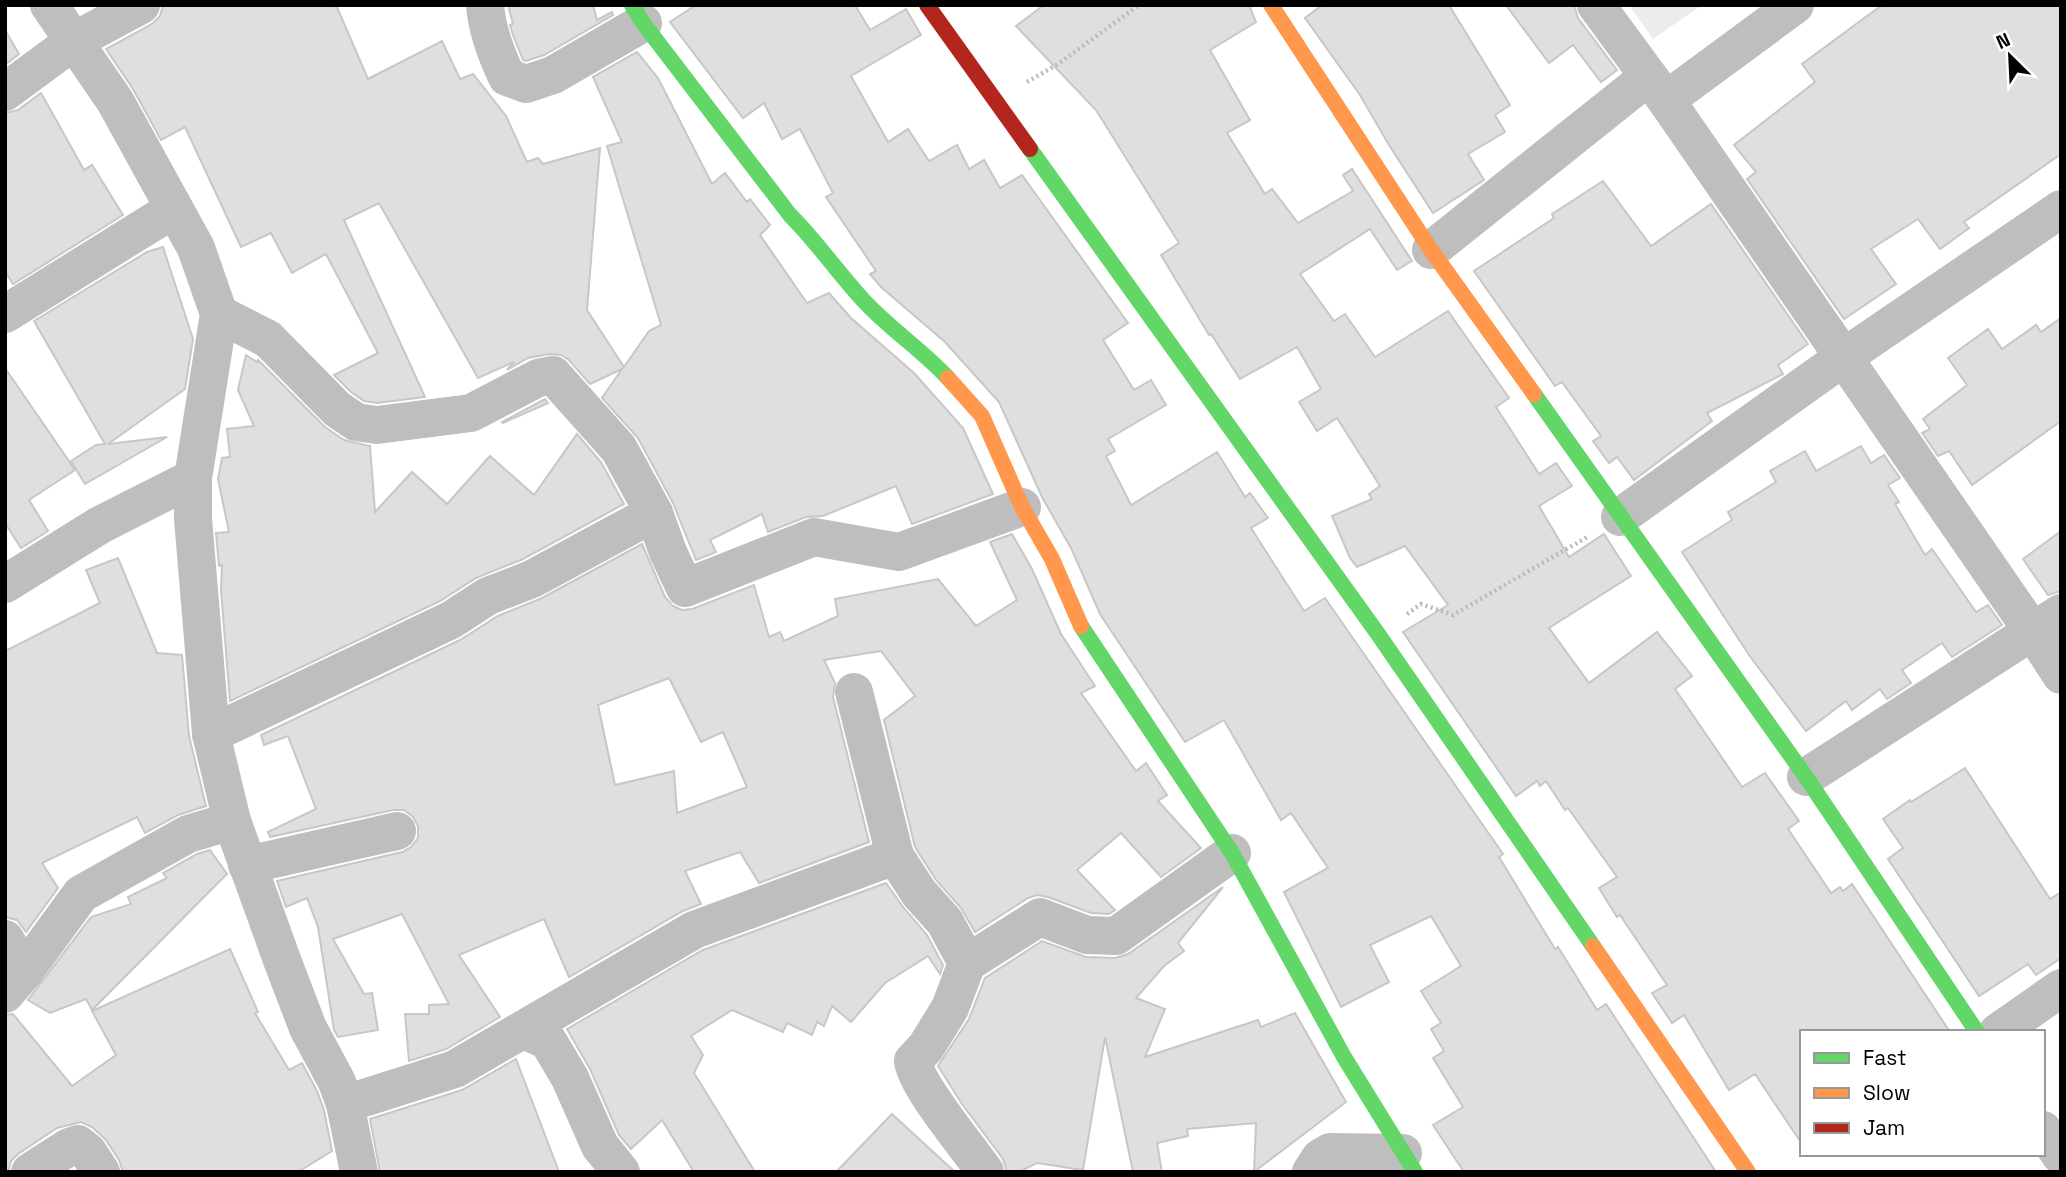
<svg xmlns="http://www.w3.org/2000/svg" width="2066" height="1177" viewBox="0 0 2066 1177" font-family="'Space Grotesk',sans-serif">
<rect width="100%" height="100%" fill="#fff"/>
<path fill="#ececec" d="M 1629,5 L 1702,5 L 1653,39 Z"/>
<g fill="#dfdfdf" stroke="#c7c7c7" stroke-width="2" fill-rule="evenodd">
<path d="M 163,5 L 336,5 L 368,79 L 442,41 L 460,79 L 473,74 L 506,116 L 527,162 L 538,158 L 543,164 L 600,148 L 587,310 L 624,367 L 649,331 L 661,325 L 607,146 L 622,142 L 593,77 L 637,52 L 658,78 L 712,184 L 725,173 L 747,202 L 750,199 L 770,225 L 760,235 L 807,303 L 829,293 L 851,318 L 914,373 L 963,428 L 993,494 L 912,524 L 896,486 L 823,516 L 806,517 L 768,532 L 762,514 L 710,540 L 716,552 L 696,560 L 673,503 L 638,438 L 602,398 L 622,369 L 590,384 L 569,360 L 561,355 L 549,354 L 528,358 L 507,370 L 514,362 L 478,378 L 379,203 L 344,220 L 425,397 L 377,403 L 364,401 L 351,392 L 334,375 L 378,353 L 326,254 L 292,273 L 271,233 L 241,247 L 185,127 L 161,140 L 133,89 L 106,49 L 152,24 L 160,16 Z"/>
<path d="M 508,5 L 593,5 L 597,20 L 612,12 L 613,15 L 544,55 L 526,61 L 523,60 L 513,35 L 510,25 L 513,24 Z"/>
<path d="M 696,5 L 855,5 L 870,30 L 906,9 L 921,35 L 851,76 L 888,142 L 908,129 L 929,161 L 957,145 L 969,169 L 984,160 L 1000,188 L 1022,175 L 1128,323 L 1103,340 L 1134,390 L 1151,380 L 1166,405 L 1108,439 L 1115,451 L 1106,456 L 1131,505 L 1217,452 L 1245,497 L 1250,493 L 1268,518 L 1251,528 L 1304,611 L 1325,598 L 1503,854 L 1499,857 L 1555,949 L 1558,947 L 1597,1010 L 1606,1004 L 1716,1172 L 1464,1172 L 1433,1125 L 1463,1107 L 1433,1058 L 1444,1051 L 1431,1029 L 1441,1023 L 1421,991 L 1461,966 L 1431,916 L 1370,945 L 1389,982 L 1341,1007 L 1284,892 L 1328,868 L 1291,813 L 1281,820 L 1224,720 L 1185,742 L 1100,614 L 1072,550 L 1042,497 L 999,402 L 945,342 L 881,287 L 870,274 L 876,271 L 826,197 L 833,193 L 800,129 L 782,139 L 764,103 L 743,118 L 670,22 Z"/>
<path d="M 1044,5 L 1249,5 L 1256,22 L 1210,50 L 1250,120 L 1227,133 L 1265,194 L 1272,189 L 1298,223 L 1353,191 L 1343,175 L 1352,169 L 1412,261 L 1397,270 L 1370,229 L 1300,274 L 1334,321 L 1345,314 L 1375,357 L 1448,311 L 1509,398 L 1496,407 L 1539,474 L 1556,463 L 1572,486 L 1539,506 L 1569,557 L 1604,534 L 1631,576 L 1549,628 L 1589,683 L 1657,632 L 1692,676 L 1675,689 L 1742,787 L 1765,773 L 1799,821 L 1788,829 L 1831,893 L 1840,887 L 1843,891 L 1852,884 L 1950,1032 L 1802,1032 L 1802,1144 L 1755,1074 L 1729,1090 L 1684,1015 L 1672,1023 L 1652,993 L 1667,985 L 1620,915 L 1617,917 L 1599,888 L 1617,877 L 1568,808 L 1565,810 L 1546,781 L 1540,786 L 1537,781 L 1516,796 L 1403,632 L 1448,605 L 1405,546 L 1357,567 L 1350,558 L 1332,516 L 1372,499 L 1369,494 L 1380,486 L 1337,418 L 1317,431 L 1299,402 L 1321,389 L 1297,347 L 1240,379 L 1211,334 L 1209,335 L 1161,255 L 1179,243 L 1096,110 L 1016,26 Z"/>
<path d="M 1322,5 L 1449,5 L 1510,105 L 1495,115 L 1505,132 L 1468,154 L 1484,180 L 1433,213 L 1389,145 L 1360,95 L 1305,18 Z"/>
<path d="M 1506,5 L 1574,5 L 1578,18 L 1617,70 L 1601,82 L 1573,45 L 1549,63 Z"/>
<path d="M 1882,5 L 2061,5 L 2061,154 L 1964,222 L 1969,228 L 1940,249 L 1918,219 L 1871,249 L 1896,284 L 1844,319 L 1747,179 L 1756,172 L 1734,145 L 1815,82 L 1802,64 Z"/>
<path d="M 5,30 L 19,54 L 5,65 Z"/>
<path d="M 41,93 L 84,170 L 92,165 L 123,215 L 13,284 L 5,271 L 5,113 L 18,110 Z"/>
<path d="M 1603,181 L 1651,246 L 1711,204 L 1808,344 L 1778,365 L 1783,374 L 1707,413 L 1712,421 L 1634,480 L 1617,457 L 1609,463 L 1593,441 L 1601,436 L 1562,382 L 1555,386 L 1474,271 L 1554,218 L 1552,214 Z"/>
<path d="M 163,247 L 193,339 L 185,389 L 108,444 L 167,437 L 85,484 L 71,461 L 96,445 L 105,444 L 34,321 L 147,252 Z"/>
<path d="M 2061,318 L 2061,421 L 1972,485 L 1949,451 L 1938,456 L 1922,433 L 1930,429 L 1923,419 L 1967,385 L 1948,358 L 1988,329 L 2002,349 L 2036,325 L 2041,332 Z"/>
<path d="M 246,355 L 257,362 L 258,360 L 325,427 L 344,440 L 370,446 L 375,512 L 412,472 L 447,504 L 490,456 L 534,495 L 577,434 L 601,462 L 624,504 L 523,559 L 476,578 L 440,601 L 230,701 L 221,590 L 222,565 L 219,566 L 216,533 L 229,532 L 218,479 L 222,458 L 230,457 L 227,429 L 254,426 L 238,390 Z"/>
<path d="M 5,368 L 75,470 L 29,500 L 48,531 L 21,548 L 5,523 Z"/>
<path d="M 545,399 L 548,403 L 503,423 L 502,422 Z"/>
<path d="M 1861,446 L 1871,463 L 1884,455 L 1900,478 L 1888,485 L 1899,502 L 1895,504 L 1925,555 L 1932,549 L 1976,612 L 1988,605 L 2002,625 L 1952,657 L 1942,643 L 1902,670 L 1911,683 L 1887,699 L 1880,689 L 1852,710 L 1846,701 L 1806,731 L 1749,655 L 1682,552 L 1732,520 L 1728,512 L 1776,482 L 1770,471 L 1805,451 L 1816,471 Z"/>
<path d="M 2061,531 L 2061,591 L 2048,595 L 2023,559 Z"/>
<path d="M 1012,534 L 1032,569 L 1061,634 L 1095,686 L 1081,693 L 1136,771 L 1146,763 L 1167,795 L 1158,801 L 1201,848 L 1161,877 L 1121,833 L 1077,870 L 1115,910 L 1109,914 L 1091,913 L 1048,897 L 1037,895 L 1028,898 L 975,932 L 961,908 L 936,880 L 915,847 L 884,720 L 915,696 L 881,651 L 824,660 L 835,683 L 833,697 L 869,842 L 759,883 L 740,852 L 685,871 L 701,904 L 683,911 L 569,977 L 544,919 L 459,955 L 500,1017 L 446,1049 L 409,1061 L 405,1014 L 429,1014 L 429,1005 L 449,1004 L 402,914 L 333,939 L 364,994 L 372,993 L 378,1030 L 338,1037 L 334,1030 L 318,927 L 307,898 L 286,907 L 277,881 L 402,852 L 411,847 L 418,838 L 418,826 L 413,817 L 404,810 L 393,810 L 270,837 L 268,832 L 316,809 L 288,736 L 264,745 L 261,735 L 460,640 L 498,616 L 542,598 L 642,544 L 665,597 L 673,606 L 682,610 L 692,609 L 754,585 L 769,637 L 780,632 L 784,641 L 838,616 L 835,599 L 938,579 L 976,626 L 1017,600 L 990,542 ZM 669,678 L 701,742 L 723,732 L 747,787 L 677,813 L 674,771 L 615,785 L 598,705 Z"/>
<path d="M 118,558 L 157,653 L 182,655 L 189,736 L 206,806 L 178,815 L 145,833 L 137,817 L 42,863 L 58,888 L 26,932 L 17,920 L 5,917 L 5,651 L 100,603 L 86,570 Z"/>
<path d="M 1965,768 L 2050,899 L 2061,892 L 2061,958 L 2036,975 L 2028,964 L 1979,996 L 1888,859 L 1903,848 L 1883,819 L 1910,800 L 1911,802 Z"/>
<path d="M 210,850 L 227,874 L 92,1010 L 86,999 L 50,1013 L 28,1000 L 91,917 L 131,904 L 128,897 L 167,878 L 163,873 L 197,854 Z"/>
<path d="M 886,883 L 903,907 L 927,935 L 943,965 L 940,974 L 928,956 L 885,983 L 851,1022 L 832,1006 L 824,1026 L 817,1022 L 812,1035 L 787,1023 L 783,1032 L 732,1010 L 691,1036 L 703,1055 L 694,1073 L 755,1172 L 694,1172 L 662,1120 L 631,1149 L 619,1135 L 590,1069 L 567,1029 L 703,950 Z"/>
<path d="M 1223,887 L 1178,943 L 1184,951 L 1164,966 L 1136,998 L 1165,1009 L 1145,1057 L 1258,1020 L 1261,1027 L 1295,1013 L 1346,1102 L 1254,1172 L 1256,1123 L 1187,1129 L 1188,1136 L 1157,1143 L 1162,1172 L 1133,1172 L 1105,1037 L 1083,1170 L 1037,1163 L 1019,1172 L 1007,1172 L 1003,1159 L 962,1104 L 938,1066 L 969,1019 L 985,978 L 1042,941 L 1086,957 L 1115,958 L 1128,954 Z"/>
<path d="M 230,949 L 258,1012 L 255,1013 L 289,1070 L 302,1063 L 317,1091 L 324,1110 L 332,1151 L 298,1172 L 123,1172 L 119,1160 L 106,1140 L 92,1127 L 81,1122 L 57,1128 L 18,1154 L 11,1161 L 8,1172 L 5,1172 L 5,1015 L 13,1014 L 72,1086 L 116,1055 L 92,1011 Z"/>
<path d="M 516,1059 L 559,1172 L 380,1172 L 370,1119 L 462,1090 Z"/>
<path d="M 892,1114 L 955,1172 L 836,1172 Z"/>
</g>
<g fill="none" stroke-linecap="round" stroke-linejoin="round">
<g stroke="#b9b9b9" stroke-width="4.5" stroke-dasharray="2 3.5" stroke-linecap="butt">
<path d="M 1027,82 L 1058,64 L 1139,5"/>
<path d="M 1407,614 L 1421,604 L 1453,615 L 1589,536"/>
</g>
<g stroke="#bebebe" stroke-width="38">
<path d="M 49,5 L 115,101 L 196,248 L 219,314 L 193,478 L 193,519 L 211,734 L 232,821 L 282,960 L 308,1028 L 337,1082 L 345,1104 L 359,1172"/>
<path d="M 485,5 C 487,31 496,54 507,77 L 526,84 L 553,75 L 643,23"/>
<path d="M 1596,5 L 1666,100 L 2033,632 L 2061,675"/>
<path d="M 5,92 L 74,41 L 141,5"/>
<path d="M 1666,100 L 1795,5"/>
<path d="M 1431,250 L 1648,77"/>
<path d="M 5,314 L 174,209"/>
<path d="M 219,314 L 268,339 L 337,409 L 356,422 L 377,425 L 471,413 L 538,378 L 553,375 L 619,449 L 654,513 L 668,552 L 685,588 L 814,537 L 899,552 L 1022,507"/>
<path d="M 1620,517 L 1844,357 L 2061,209"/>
<path d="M 5,584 L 100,525 L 193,478"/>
<path d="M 854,692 L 895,856 L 919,893 L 945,922 L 967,963"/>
<path d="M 211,734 L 451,620 L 488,596 L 532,579 L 654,513"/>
<path d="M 1806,777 L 2061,613"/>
<path d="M 247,865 L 397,831"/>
<path d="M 5,939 L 24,972"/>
<path d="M 5,994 L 24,972 L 81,894 L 188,834 L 232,821"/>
<path d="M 524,1030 L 548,1041 L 570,1078 L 600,1146 L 621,1172"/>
<path d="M 1998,1032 L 2061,988"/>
<path d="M 345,1104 L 455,1069 L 694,930 L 895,856"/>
<path d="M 2043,1130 L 2061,1156"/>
<path d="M 30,1172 L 69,1147 L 78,1144 L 88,1152 L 101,1172"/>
<path d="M 985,1172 C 968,1147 916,1086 913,1061 L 926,1047 L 950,1008 L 967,963 L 1040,917 L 1087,935 L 1116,936 L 1232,853"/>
<path d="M 1311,1172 L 1320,1158 L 1330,1152 L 1403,1153"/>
</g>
<g stroke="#63d668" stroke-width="16">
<path d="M 632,5 L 643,23 L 790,215 C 817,242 838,273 864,301 C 890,329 922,350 948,378"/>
<path d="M 1030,149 L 1378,634 L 1593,946"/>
<path d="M 1534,394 L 1806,777 L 1977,1032"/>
<path d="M 1081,626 L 1232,853 L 1344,1057 L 1415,1172"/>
</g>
<g stroke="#ff974d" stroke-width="16">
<path d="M 1271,5 L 1431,250 L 1534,394"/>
<path d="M 948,378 L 982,416 L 1022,507 L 1052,559 L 1081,626"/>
<path d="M 1593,946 L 1748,1172"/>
</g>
<path stroke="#b3261e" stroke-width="16" d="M 927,5 L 1030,149"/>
</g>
<rect width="2066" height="1177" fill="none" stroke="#000000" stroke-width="14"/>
<rect x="1800" y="1030" width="245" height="126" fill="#ffffff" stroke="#999999" stroke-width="2"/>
<rect x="1814" y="1053" width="35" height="10" fill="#63d668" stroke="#999999" stroke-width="2"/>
<text x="1863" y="1065" font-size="21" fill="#000000">Fast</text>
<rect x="1814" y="1088" width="35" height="10" fill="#ff974d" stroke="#999999" stroke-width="2"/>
<text x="1863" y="1100" font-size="21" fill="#000000">Slow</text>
<rect x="1814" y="1123" width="35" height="10" fill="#b3261e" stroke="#999999" stroke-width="2"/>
<text x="1863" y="1135" font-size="21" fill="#000000">Jam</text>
<g transform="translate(2010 56) rotate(336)" stroke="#ffffff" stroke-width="5" paint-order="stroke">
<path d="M0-5L12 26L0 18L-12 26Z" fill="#000000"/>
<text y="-10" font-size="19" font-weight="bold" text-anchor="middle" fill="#000000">N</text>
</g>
</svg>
